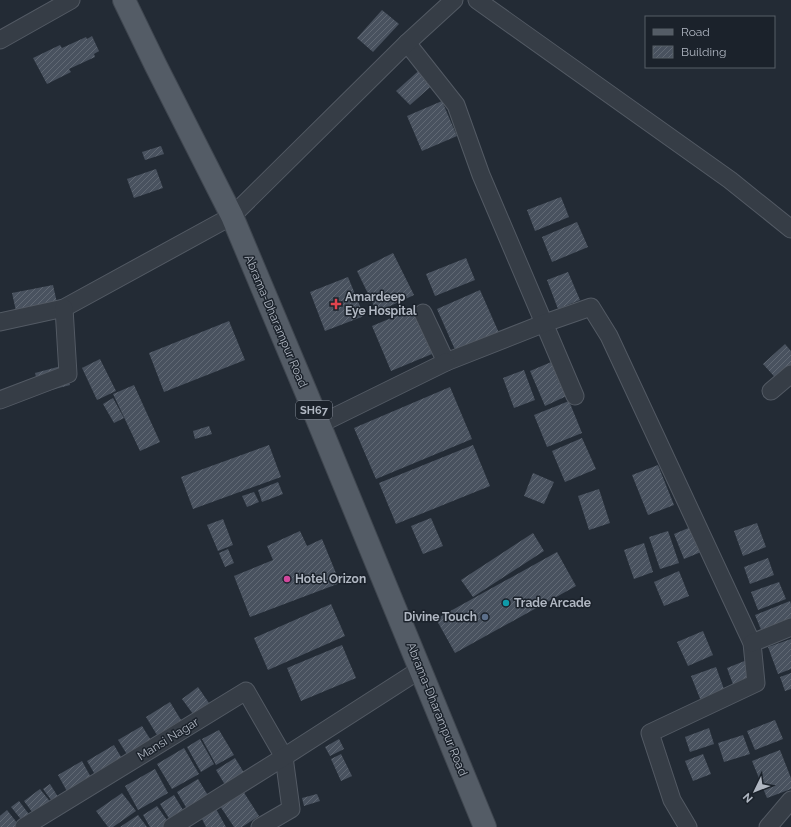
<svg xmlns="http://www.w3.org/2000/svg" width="791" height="827" viewBox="0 0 791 827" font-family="Raleway,sans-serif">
<defs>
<pattern id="building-hatch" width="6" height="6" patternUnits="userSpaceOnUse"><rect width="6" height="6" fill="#49525f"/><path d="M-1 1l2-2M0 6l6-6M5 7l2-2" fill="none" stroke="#616974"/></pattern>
</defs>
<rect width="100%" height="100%" fill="#232b35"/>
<g fill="url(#building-hatch)">
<path d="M 382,10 L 399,24 L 373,52 L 357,38 Z"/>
<path d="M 92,36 L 99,51 L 94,54 L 95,57 L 69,69 L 71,72 L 47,84 L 33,58 L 60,45 L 62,48 L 86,37 L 87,39 Z"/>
<path d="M 424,66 L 437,81 L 410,105 L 396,91 Z"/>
<path d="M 442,101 L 457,136 L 422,151 L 407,116 Z"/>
<path d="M 161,146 L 164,154 L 145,160 L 142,152 Z"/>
<path d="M 156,169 L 163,188 L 134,198 L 127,179 Z"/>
<path d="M 561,197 L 569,217 L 535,231 L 527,210 Z"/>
<path d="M 577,222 L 588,247 L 552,262 L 542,237 Z"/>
<path d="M 393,253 L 414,295 L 377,312 L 357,271 Z"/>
<path d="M 466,258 L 475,280 L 435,296 L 426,274 Z"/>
<path d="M 568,272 L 580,300 L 558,309 L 547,280 Z"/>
<path d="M 348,277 L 364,316 L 325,331 L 310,292 Z"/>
<path d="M 53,285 L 59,312 L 18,320 L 12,293 Z"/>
<path d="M 480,290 L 499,333 L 456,352 L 437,309 Z"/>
<path d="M 413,309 L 432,354 L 391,371 L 372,326 Z"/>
<path d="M 229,321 L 245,360 L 164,392 L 149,353 Z"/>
<path d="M 785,344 L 791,351 L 791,376 L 781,384 L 763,364 Z"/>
<path d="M 100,359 L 116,391 L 97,400 L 82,368 Z"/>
<path d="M 556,360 L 571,394 L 545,406 L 530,371 Z"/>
<path d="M 65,365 L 70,385 L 40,393 L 35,373 Z"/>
<path d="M 524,370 L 535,400 L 514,408 L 503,378 Z"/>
<path d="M 134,385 L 160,442 L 140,451 L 113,394 Z"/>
<path d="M 450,387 L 472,439 L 376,479 L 354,428 Z"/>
<path d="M 113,398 L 124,418 L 114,423 L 103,404 Z"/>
<path d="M 569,401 L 582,433 L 547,447 L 534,415 Z"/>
<path d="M 209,426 L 212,434 L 195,439 L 193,431 Z"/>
<path d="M 582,438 L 596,469 L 565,482 L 552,451 Z"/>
<path d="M 269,445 L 281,477 L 193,509 L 181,477 Z"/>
<path d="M 473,445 L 490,486 L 396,524 L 379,483 Z"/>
<path d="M 658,465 L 674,505 L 648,515 L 632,475 Z"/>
<path d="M 533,473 L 554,482 L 544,504 L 524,496 Z"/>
<path d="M 278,482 L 283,494 L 262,502 L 258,490 Z"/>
<path d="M 599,489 L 610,523 L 589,530 L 578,496 Z"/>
<path d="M 254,492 L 259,502 L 247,507 L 242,496 Z"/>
<path d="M 431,518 L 443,546 L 423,554 L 411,526 Z"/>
<path d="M 223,519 L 233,545 L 218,551 L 207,525 Z"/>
<path d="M 757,523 L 766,547 L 743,556 L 734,531 Z"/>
<path d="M 691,527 L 701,552 L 684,559 L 674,534 Z"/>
<path d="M 300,531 L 307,546 L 322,539 L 340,583 L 250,617 L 234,576 L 273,560 L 267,546 Z"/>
<path d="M 668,531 L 679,563 L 660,569 L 649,537 Z"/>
<path d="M 533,533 L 544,551 L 473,597 L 461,580 Z"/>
<path d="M 644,543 L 653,572 L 634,579 L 624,550 Z"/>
<path d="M 228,549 L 234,563 L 225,567 L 219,553 Z"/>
<path d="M 557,552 L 576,586 L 455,653 L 436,619 Z"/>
<path d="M 768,558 L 774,575 L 750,584 L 744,567 Z"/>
<path d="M 679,571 L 689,596 L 664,606 L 654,582 Z"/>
<path d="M 779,582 L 786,599 L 758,610 L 751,592 Z"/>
<path d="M 790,601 L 791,604 L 791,621 L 762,632 L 755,615 Z"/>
<path d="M 331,604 L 345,636 L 268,670 L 254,638 Z"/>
<path d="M 703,631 L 713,655 L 688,666 L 677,642 Z"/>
<path d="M 791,639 L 791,669 L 778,674 L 768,647 Z"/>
<path d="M 342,645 L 356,678 L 301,701 L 287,668 Z"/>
<path d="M 747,660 L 755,680 L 734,687 L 727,668 Z"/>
<path d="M 716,667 L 725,692 L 701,701 L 691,676 Z"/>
<path d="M 791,673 L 791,689 L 785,691 L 780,677 Z"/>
<path d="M 198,687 L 209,703 L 193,714 L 182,699 Z"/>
<path d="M 170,702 L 181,720 L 157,735 L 146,717 Z"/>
<path d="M 775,720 L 783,739 L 755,750 L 747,731 Z"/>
<path d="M 142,726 L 152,742 L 128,756 L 118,740 Z"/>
<path d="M 709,728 L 714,744 L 690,752 L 685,737 Z"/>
<path d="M 219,730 L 234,755 L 216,765 L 202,739 Z"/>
<path d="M 743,735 L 750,754 L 724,762 L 718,743 Z"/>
<path d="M 200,739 L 214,764 L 201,772 L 187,747 Z"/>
<path d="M 339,739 L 344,749 L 330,756 L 325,747 Z"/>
<path d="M 114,745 L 124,762 L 97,778 L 87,761 Z"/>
<path d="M 184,748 L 199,774 L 172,789 L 157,764 Z"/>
<path d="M 780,750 L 791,778 L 791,789 L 767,798 L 752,761 Z"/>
<path d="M 341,754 L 352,776 L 341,781 L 331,759 Z"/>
<path d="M 703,754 L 711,774 L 693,781 L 685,761 Z"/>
<path d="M 235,758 L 246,776 L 227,788 L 216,770 Z"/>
<path d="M 82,761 L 93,781 L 69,795 L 58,775 Z"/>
<path d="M 155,769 L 168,793 L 138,810 L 125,786 Z"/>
<path d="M 198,779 L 209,797 L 187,809 L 177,792 Z"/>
<path d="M 50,784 L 60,800 L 54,804 L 43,789 Z"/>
<path d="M 241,788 L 259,816 L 242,827 L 234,827 L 218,803 Z"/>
<path d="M 40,789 L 52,804 L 35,816 L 24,801 Z"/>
<path d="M 122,793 L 136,811 L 113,827 L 108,827 L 96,811 Z"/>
<path d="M 317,794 L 320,801 L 304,806 L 302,798 Z"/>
<path d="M 174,795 L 186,815 L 172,823 L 160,804 Z"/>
<path d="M 19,801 L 31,817 L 24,823 L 11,807 Z"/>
<path d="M 157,806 L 171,826 L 170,827 L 150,827 L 143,815 Z"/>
<path d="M 216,809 L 226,827 L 206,827 L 201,817 Z"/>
<path d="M 7,810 L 18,824 L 14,827 L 0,827 L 0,816 Z"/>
<path d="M 138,815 L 147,827 L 120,827 Z"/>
</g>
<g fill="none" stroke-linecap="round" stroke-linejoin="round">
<g stroke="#535a64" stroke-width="19">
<g id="street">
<path d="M 477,0 L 730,180 L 791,229"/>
<path d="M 0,40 L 71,0"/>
<path d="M 407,43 L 456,105 L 481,175 L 575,396"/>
<path d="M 423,313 L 446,362 L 545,323 L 591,307 L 609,336 L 752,643 L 756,683 L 650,733 L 672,800 L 688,827"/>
<path d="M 0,322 L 64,308 L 232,216 L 407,43 L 454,0"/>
<path d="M 771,391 L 791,374"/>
<path d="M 0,400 L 68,374 L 64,308"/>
<path d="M 320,424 L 446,362"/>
<path d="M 752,643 L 791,627"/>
<path d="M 24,827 L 246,691 L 284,757 L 291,809 L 260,827"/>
<path d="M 172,827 L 284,757 L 421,669"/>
<path d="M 768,827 L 791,800"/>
</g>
</g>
<g stroke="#3f464f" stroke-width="24">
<path id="primary" d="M 124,0 L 156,66 L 232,216 L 306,392 L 485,827"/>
</g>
<use href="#street" stroke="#363d46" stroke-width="17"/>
<use href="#primary" stroke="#545c66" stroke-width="22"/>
</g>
<path fill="#e0444e" stroke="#1b222b" stroke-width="1.5" d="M334 298h4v4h4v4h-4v4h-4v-4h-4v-4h4z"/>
<circle fill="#d1479c" stroke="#1b222b" stroke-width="1.5" cx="287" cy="579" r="4"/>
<circle fill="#0f9aa8" stroke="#1b222b" stroke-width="1.5" cx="506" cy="603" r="4"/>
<circle fill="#5c6f8a" stroke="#1b222b" stroke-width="1.5" cx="485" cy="617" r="4"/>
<g text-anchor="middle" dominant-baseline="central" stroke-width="3" stroke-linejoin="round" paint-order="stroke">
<rect fill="#1b222b" stroke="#838a95" stroke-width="1" x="296" y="401" width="36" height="18" rx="3"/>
<g font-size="11" font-weight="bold" fill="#b0b7c2">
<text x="314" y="410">SH67</text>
</g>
<g font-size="12" font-weight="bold" fill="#b0b7c2" stroke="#1b222b" text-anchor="start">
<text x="345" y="297">Amardeep<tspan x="345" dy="14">Eye Hospital</tspan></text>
<text x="295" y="579">Hotel Orizon</text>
<text x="514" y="603">Trade Arcade</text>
<text x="477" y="617" text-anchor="end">Divine Touch</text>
</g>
<g font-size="12" fill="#b0b7c2" stroke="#1b222b">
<text transform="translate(276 321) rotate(67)">Abrama-Dharampur Road</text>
<text transform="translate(437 709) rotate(68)">Abrama-Dharampur Road</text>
<text transform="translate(168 739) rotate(-32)">Mansi Nagar</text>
</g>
</g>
<rect x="645" y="16" width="130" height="52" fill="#1b222b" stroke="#575e67"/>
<rect x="653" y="29" width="20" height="6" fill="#545c66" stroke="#575e67"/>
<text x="681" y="36" font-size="12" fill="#b0b7c2">Road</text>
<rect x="653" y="46" width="20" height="12" fill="url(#building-hatch)" stroke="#575e67"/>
<text x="681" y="56" font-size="12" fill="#b0b7c2">Building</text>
<g transform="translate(755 791) rotate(227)" stroke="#1b222b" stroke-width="3" paint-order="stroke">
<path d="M0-3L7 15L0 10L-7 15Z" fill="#b0b7c2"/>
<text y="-6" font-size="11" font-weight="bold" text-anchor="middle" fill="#b0b7c2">N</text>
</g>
</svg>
